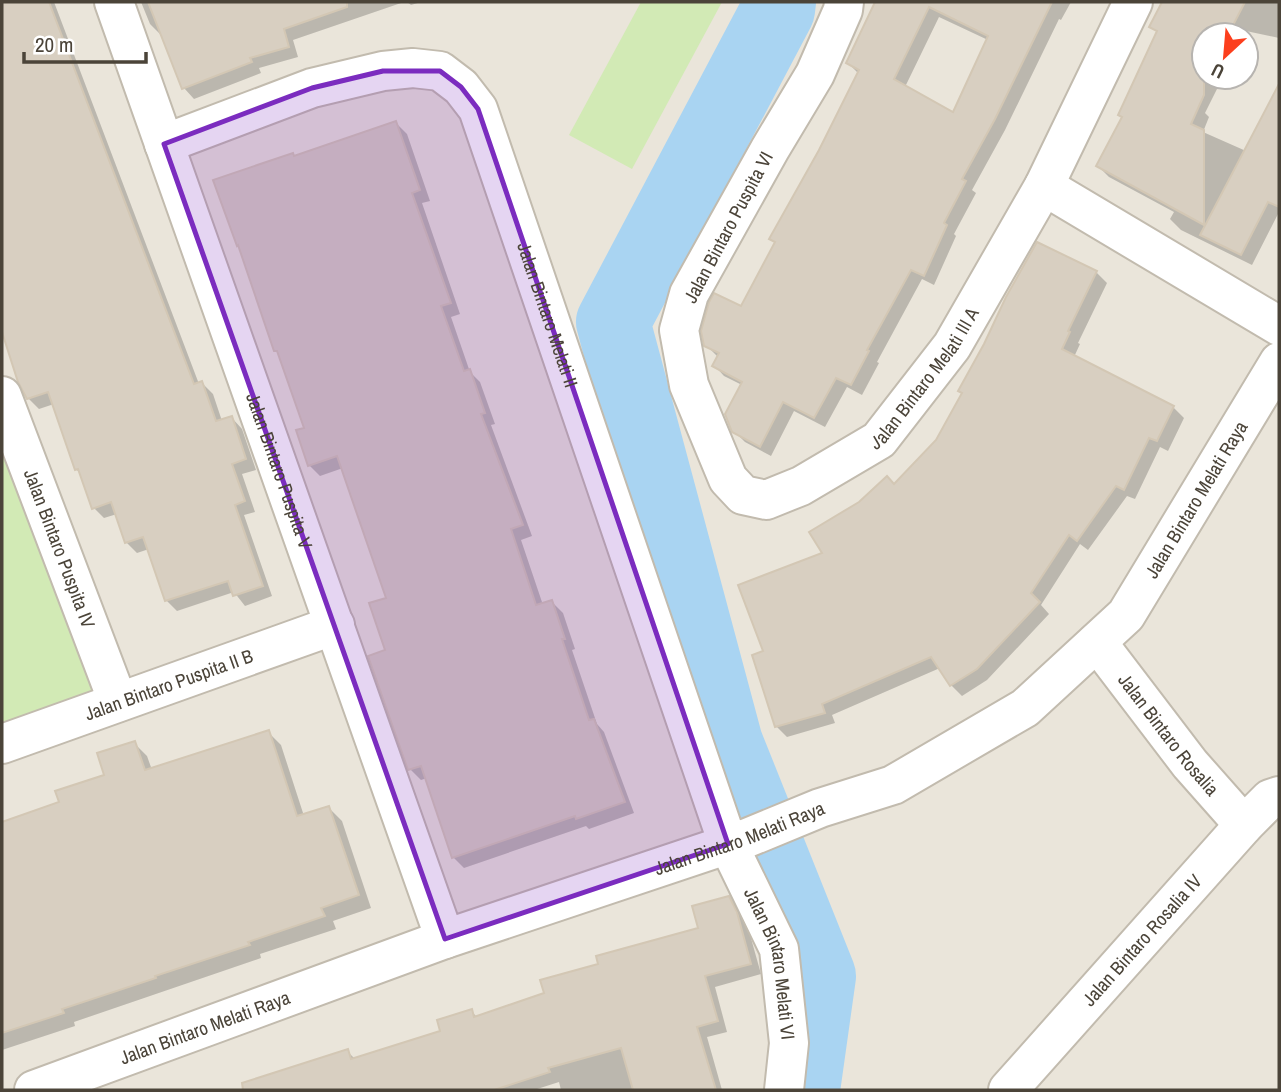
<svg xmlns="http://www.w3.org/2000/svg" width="1281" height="1092" viewBox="0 0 1281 1092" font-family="'Archivo Narrow',sans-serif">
<rect width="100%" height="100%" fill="#f6f3ec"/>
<path fill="#eae5da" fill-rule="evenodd" d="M 2,2 L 1279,2 L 1279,1090 L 2,1090 ZM 1204,35 L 1246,35 L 1246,77 L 1204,77 Z"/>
<g fill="#d2eab5">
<path d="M 641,2 L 722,2 L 632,169 L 569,135 Z"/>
<path d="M 2,396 L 118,702 L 2,744 Z"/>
</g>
<g fill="#0003" fill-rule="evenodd">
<path d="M 2,2 L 54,2 L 199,384 L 202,383 L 213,394 L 222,421 L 232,418 L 242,429 L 256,470 L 242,474 L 255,512 L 244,515 L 272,596 L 245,606 L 234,592 L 177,611 L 166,600 L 149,549 L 137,553 L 126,542 L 117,514 L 104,518 L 94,508 L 82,475 L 76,469 L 54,404 L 39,409 L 28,398 L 15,344 L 2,307 Z"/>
<path d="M 141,2 L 404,2 L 293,40 L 298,57 L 259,68 L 261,73 L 194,99 L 184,88 L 163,34 L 161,35 L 150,24 Z"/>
<path d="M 407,2 L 421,2 L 411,5 Z"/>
<path d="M 874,2 L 1071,2 L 1061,20 L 1059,19 L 1005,130 L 972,190 L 976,193 L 954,234 L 956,236 L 934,285 L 922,279 L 877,362 L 879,363 L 862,395 L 847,387 L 825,427 L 794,411 L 771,456 L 745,442 L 734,431 L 742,385 L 724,376 L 714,365 L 718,357 L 706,345 L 742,309 L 776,244 L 771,239 L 859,74 L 848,63 L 876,3 ZM 939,17 L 988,40 L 954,114 L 905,87 Z"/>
<path d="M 1163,2 L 1279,2 L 1279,38 L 1246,31 L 1244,35 L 1204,35 L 1204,77 L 1223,77 L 1205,113 L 1209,117 L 1203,132 L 1246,151 L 1279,88 L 1279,212 L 1252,265 L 1181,230 L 1170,219 L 1174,212 L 1109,177 L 1098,166 L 1124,118 L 1158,33 L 1151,26 Z"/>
<path d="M 396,123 L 407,134 L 430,201 L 422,203 L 460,314 L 451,317 L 470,372 L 480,382 L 495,424 L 491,425 L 532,536 L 521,540 L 543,605 L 552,602 L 563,613 L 575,649 L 572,650 L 597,724 L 604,732 L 634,813 L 589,829 L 586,826 L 464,868 L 453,857 L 427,778 L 421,780 L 410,769 L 387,651 L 388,599 L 343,468 L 320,476 L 309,465 L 306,429 L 280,355 L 276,350 L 295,157 Z"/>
<path d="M 1096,272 L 1107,283 L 1078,343 L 1080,344 L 1074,357 L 1173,407 L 1184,418 L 1168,451 L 1160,447 L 1135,499 L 1127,496 L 1088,550 L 1080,544 L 1041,605 L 1049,614 L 987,680 L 962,696 L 951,685 L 940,668 L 832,715 L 835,723 L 787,737 L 776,726 L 766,653 L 825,554 L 894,486 Z"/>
<path d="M 268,732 L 281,745 L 304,816 L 329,808 L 342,821 L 371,908 L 333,921 L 336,929 L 260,954 L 261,958 L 74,1022 L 75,1026 L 2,1050 L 2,824 L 61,804 L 107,776 L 134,743 L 147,756 L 152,770 Z"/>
<path d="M 728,898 L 739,909 L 747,924 L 761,974 L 715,987 L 727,1032 L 707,1037 L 722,1090 L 561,1090 L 559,1082 L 534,1090 L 249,1090 L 347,1051 L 355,1059 L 442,1032 L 471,1011 L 478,1018 L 546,994 L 600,965 L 700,929 Z"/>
</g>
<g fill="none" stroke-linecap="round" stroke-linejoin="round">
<path stroke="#a9d4f2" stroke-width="74" d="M 779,2 L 778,10 L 613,322 L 726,743 L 819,976 L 803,1090"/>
</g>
<g fill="#d8cfc1" stroke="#d3c7b4" stroke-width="2" fill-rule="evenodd">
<path d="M 2,2 L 49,2 L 194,384 L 202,381 L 216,421 L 232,416 L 246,459 L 232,464 L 245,501 L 235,505 L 263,586 L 233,596 L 228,581 L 165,601 L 143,537 L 125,543 L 111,502 L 92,509 L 78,469 L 75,470 L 48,392 L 27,399 L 18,382 L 2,332 Z"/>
<path d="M 148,2 L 347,2 L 347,7 L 284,29 L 289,47 L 250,58 L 252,62 L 182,89 Z"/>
<path d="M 875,2 L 1052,2 L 995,119 L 962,179 L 966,181 L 944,223 L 947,225 L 924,276 L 911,270 L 867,350 L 869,351 L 851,385 L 836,378 L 814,418 L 783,402 L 760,447 L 732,432 L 725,414 L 742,382 L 712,366 L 719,353 L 704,346 L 701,331 L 709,302 L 714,293 L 741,306 L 775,242 L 769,239 L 819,150 L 859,70 L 846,63 ZM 929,7 L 988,36 L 953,112 L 894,79 Z"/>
<path d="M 1162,2 L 1245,2 L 1228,35 L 1204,35 L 1204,95 L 1191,124 L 1204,130 L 1204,225 L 1096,166 L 1122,117 L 1118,115 L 1157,31 L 1149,27 Z"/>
<path d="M 1279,84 L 1279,207 L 1268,202 L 1241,255 L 1200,235 Z"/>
<path d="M 396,121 L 420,190 L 412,193 L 451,303 L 441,306 L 464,371 L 470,369 L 485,413 L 481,414 L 523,525 L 511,529 L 536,605 L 552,600 L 565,639 L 562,639 L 589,720 L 594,719 L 625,802 L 576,819 L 575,816 L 452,858 L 421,766 L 408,770 L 368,656 L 385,650 L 369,603 L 386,598 L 337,456 L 308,466 L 296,430 L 304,428 L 277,351 L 274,351 L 238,245 L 237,246 L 213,180 L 293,153 L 294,156 Z"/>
<path d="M 1037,242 L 1097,271 L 1068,331 L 1070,332 L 1062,349 L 1174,406 L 1157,441 L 1149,438 L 1124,490 L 1116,486 L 1077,541 L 1069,535 L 1031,593 L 1040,602 L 977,669 L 950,686 L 931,657 L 822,704 L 825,713 L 775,727 L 752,655 L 763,651 L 738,585 L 822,553 L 809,532 L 859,502 L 887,476 L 894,484 L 936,440 L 962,393 L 958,391 L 984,344 L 1006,297 Z"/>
<path d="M 269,730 L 297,816 L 329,806 L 359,895 L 321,908 L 325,916 L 248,942 L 250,945 L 155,976 L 156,978 L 62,1009 L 64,1013 L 2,1033 L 2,822 L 59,802 L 55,791 L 104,775 L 97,753 L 135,741 L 145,770 Z"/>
<path d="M 729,896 L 737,912 L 751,964 L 705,976 L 718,1021 L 697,1027 L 716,1090 L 633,1090 L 621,1048 L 548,1068 L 550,1072 L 494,1090 L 243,1090 L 242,1083 L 348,1049 L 351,1059 L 440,1031 L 437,1020 L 472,1009 L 474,1017 L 544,993 L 540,980 L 598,964 L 596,956 L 698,928 L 692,906 Z"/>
</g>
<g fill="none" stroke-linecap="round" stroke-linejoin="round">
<g stroke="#c2bbae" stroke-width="42">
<g id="street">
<path id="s1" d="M 114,2 L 445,939"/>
<path id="s2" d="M 844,2 L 843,10 L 815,74 L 770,149 L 689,294 L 679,330 L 689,385 L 728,479 L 743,495 L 766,500 L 801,486 L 879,440 L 952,346 L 1044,186 L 1133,2"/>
<path id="s3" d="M 164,144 L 312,88 L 383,71 L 413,68 L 440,71 L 461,87 L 478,109 L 728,844 L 779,949 L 789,1043 L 784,1090"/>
<path d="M 1044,186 L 1279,326"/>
<path id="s4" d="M 2,396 L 118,702"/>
<path id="s5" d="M 1097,642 L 1190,764 L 1244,825"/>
<path id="s6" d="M 2,744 L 335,625"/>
<path id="s7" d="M 34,1090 L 445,939 L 747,838 L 820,808 L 893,785 L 1025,708 L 1126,615 L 1279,362"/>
<path id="s8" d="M 1008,1090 L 1244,825 L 1270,799 L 1279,796"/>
</g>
</g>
<use href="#street" stroke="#fff" stroke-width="38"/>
</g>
<path fill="#7b2cbf" fill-opacity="0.2" stroke="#7b2cbf" stroke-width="5" stroke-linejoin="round" d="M 383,71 L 440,71 L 461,87 L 478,109 L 728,844 L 445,939 L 164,144 L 312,88 Z"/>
<g text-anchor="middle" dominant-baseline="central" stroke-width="5" stroke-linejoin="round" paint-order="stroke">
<g font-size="19" fill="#4b4439" stroke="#fff">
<text transform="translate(728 227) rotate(-62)">Jalan Bintaro Puspita VI</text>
<text stroke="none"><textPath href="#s3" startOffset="560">Jalan Bintaro Melati II</textPath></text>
<text stroke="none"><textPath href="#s2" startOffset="777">Jalan Bintaro Melati III A</textPath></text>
<text stroke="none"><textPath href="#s1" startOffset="497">Jalan Bintaro Puspita V</textPath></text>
<text stroke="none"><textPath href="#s7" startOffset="1337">Jalan Bintaro Melati Raya</textPath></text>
<text stroke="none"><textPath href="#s4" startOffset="163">Jalan Bintaro Puspita IV</textPath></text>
<text stroke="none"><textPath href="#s6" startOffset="177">Jalan Bintaro Puspita II B</textPath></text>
<text stroke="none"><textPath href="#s5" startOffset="117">Jalan Bintaro Rosalia</textPath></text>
<text stroke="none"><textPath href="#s7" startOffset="749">Jalan Bintaro Melati Raya</textPath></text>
<text stroke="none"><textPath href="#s8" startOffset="201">Jalan Bintaro Rosalia IV</textPath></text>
<text stroke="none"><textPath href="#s3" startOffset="1248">Jalan Bintaro Melati VI</textPath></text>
<text stroke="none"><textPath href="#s7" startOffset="182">Jalan Bintaro Melati Raya</textPath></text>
</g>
</g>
<rect width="1281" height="1092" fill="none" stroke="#4b4439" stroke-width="7"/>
<g transform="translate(1225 56) rotate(206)"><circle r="33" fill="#ffffff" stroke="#b7b4b0" stroke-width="2"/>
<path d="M0-5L12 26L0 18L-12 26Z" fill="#fc3f1d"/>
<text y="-10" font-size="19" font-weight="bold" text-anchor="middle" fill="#4b4439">U</text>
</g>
<path d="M24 52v10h122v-10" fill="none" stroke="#4b4439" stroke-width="3.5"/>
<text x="35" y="52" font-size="21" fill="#4b4439" stroke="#ffffff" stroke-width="5" paint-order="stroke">20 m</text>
</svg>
